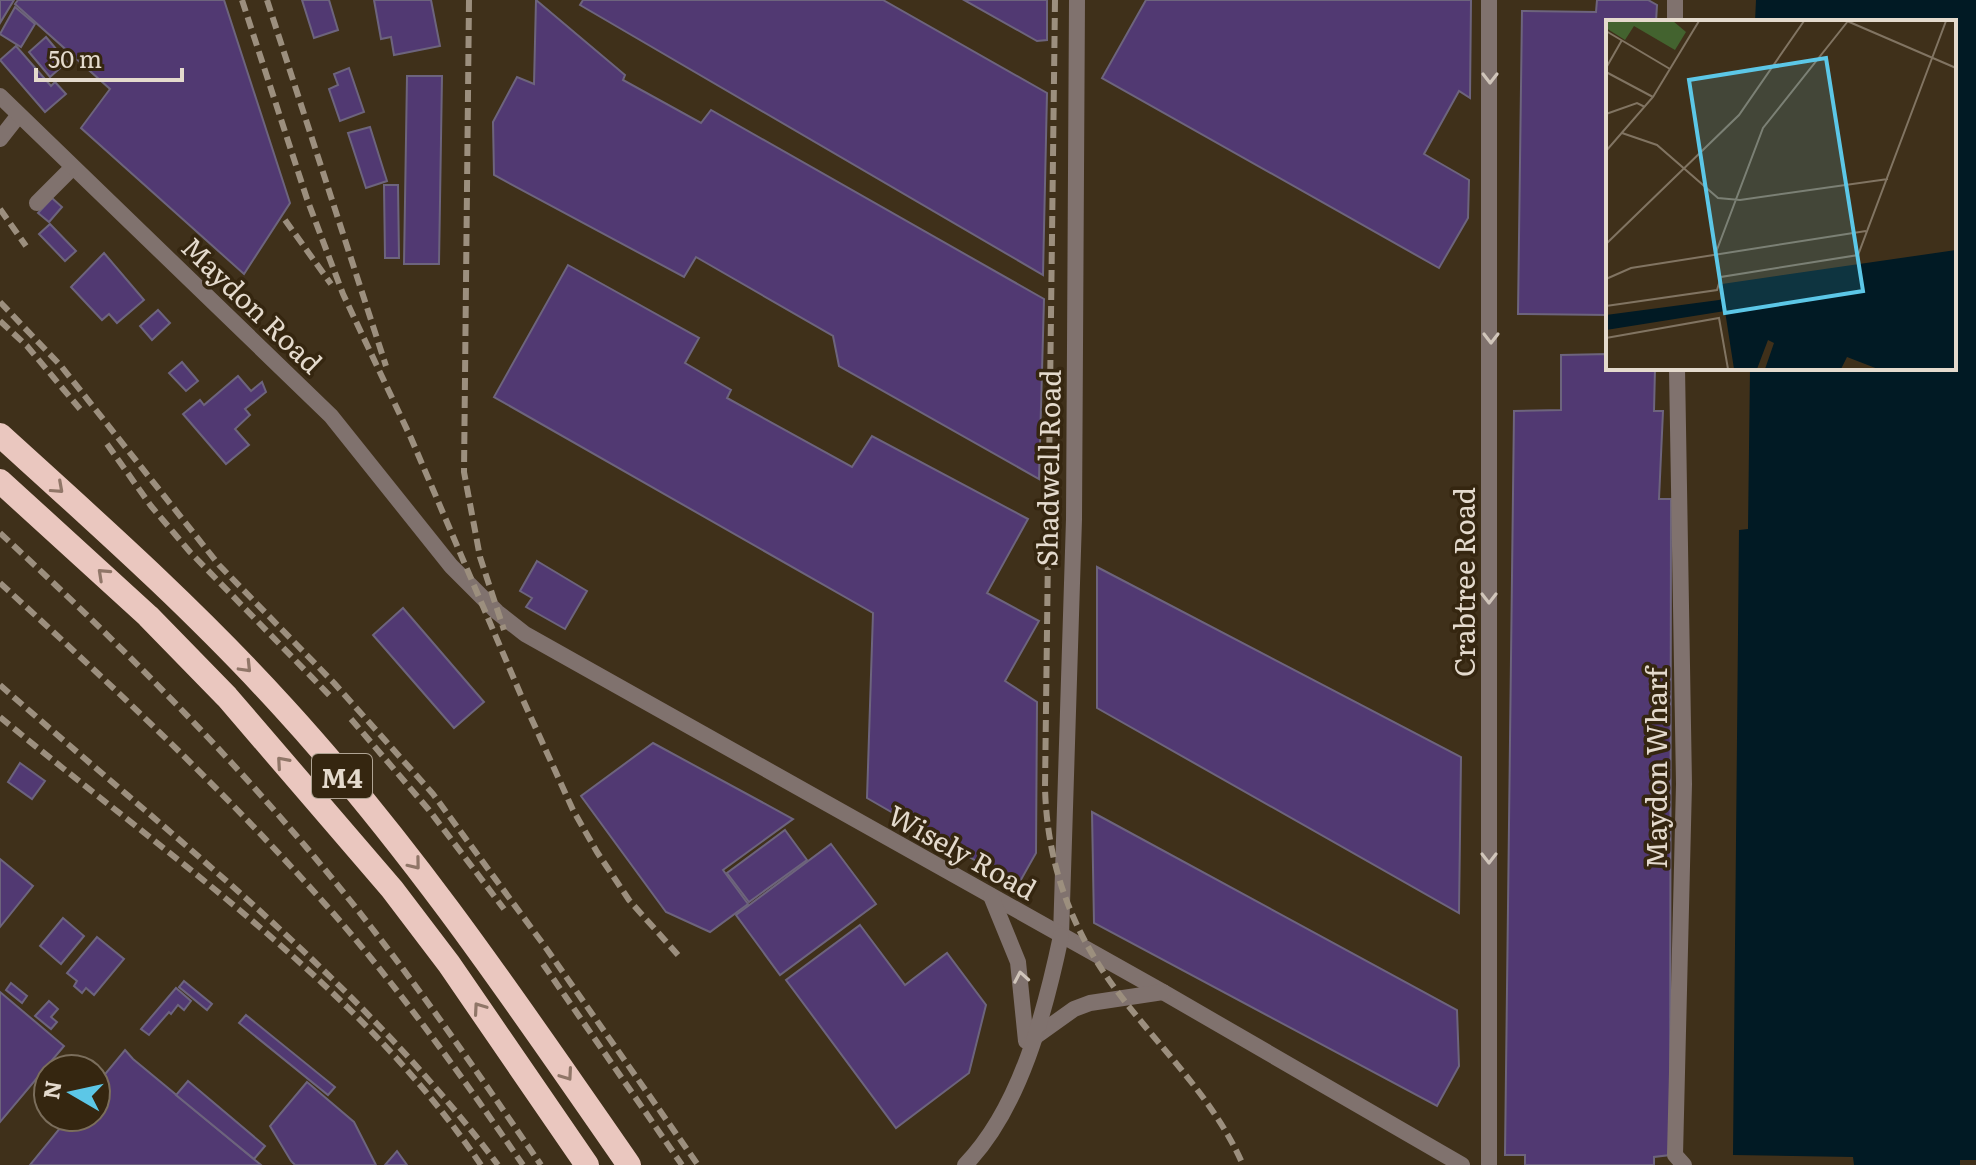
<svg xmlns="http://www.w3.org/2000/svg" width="1976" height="1165" viewBox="0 0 1976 1165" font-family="Literata,serif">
<rect width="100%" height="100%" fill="#3f301a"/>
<path fill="#011a24" d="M 1756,0 L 1976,0 L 1976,1160 L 1960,1160 L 1960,1165 L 1854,1165 L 1853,1157 L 1733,1155 L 1739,530 L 1748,529 L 1750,368 L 1954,368 L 1954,22 L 1755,22 Z"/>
<g fill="#513972" stroke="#6d647d" stroke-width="2">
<path d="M 0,0 L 14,0 L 0,23 Z"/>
<path d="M 18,0 L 224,0 L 290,203 L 244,274 L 81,128 L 110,89 L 15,4 Z"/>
<path d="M 302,0 L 329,0 L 338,30 L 314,38 Z"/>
<path d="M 374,0 L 431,0 L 440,46 L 394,55 L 391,37 L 381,39 Z"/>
<path d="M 536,0 L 625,75 L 623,80 L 701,123 L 711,110 L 1044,299 L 1039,479 L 839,366 L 833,336 L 696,257 L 684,277 L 494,175 L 493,122 L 517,77 L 534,84 Z"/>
<path d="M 583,0 L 883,0 L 1047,93 L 1043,275 L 580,5 Z"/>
<path d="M 964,0 L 1047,0 L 1047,40 L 1037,41 Z"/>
<path d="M 1146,0 L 1471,0 L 1470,98 L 1459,91 L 1424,154 L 1469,180 L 1468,218 L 1439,268 L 1102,78 Z"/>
<path d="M 1597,0 L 1648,0 L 1657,5 L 1656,22 L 1608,22 L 1608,315 L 1518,314 L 1522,11 L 1596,12 Z"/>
<path d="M 15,7 L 35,24 L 21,47 L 0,34 Z"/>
<path d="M 46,37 L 67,62 L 50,77 L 29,52 Z"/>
<path d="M 16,46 L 51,86 L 55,82 L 66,94 L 45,112 L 0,60 Z"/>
<path d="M 349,68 L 364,112 L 340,121 L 329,89 L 338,85 L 334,74 Z"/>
<path d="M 407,76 L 442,76 L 439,264 L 404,264 Z"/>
<path d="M 370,127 L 387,181 L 366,188 L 348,133 Z"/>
<path d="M 384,185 L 398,185 L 399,258 L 385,258 Z"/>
<path d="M 52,198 L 62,207 L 49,222 L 38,213 Z"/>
<path d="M 50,224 L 76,251 L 65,261 L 39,234 Z"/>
<path d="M 104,253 L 144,300 L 117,323 L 109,314 L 102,320 L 71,287 Z"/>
<path d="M 568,265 L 699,338 L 685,363 L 731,390 L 727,398 L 852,467 L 872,436 L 1028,519 L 987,593 L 1039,621 L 1005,681 L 1037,702 L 1036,853 L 1018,885 L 867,798 L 873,613 L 494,397 Z"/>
<path d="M 158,310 L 170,323 L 152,340 L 140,326 Z"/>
<path d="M 1608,354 L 1608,368 L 1655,368 L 1654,411 L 1663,411 L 1659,499 L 1671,499 L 1670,1155 L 1654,1157 L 1654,1165 L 1525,1165 L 1525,1155 L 1505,1155 L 1514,411 L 1561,410 L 1561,355 Z"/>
<path d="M 182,362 L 198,381 L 186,391 L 169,373 Z"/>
<path d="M 238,376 L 251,391 L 262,382 L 266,392 L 245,409 L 250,415 L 235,429 L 249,445 L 226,464 L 183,414 L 200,400 L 204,405 Z"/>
<path d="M 537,561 L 587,591 L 565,629 L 526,607 L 532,598 L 520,591 Z"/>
<path d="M 1097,567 L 1461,757 L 1459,913 L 1097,708 Z"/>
<path d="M 403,608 L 484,702 L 454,728 L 373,635 Z"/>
<path d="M 653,743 L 793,819 L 723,870 L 748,904 L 710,932 L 666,912 L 581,796 Z"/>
<path d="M 20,763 L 45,781 L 32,799 L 8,782 Z"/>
<path d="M 1092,812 L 1457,1010 L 1459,1066 L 1437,1106 L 1094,923 Z"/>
<path d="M 785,830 L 807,860 L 749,902 L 727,873 Z"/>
<path d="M 831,844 L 876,904 L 780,975 L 736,915 Z"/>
<path d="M 0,859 L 33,886 L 0,927 Z"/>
<path d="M 63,918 L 84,936 L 61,964 L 40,946 Z"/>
<path d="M 860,925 L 905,985 L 947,953 L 986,1005 L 969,1073 L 896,1128 L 786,980 Z"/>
<path d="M 97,937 L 124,959 L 94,995 L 86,988 L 82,993 L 74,986 L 77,981 L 67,973 Z"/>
<path d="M 184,981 L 212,1004 L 207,1010 L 179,987 Z"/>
<path d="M 11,983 L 27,996 L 22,1003 L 6,990 Z"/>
<path d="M 176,988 L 191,1001 L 184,1010 L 178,1005 L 171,1014 L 169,1012 L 149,1035 L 141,1029 Z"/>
<path d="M 0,992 L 64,1046 L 0,1122 Z"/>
<path d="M 49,1001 L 58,1009 L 51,1017 L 57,1022 L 51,1029 L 35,1016 Z"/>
<path d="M 246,1015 L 335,1087 L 328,1095 L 239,1023 Z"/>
<path d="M 125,1050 L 133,1059 L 261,1165 L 30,1165 L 69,1117 L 96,1117 L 96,1085 Z"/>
<path d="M 188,1081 L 265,1146 L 254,1159 L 176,1095 Z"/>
<path d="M 307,1082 L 354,1122 L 376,1165 L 295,1165 L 291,1161 L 270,1126 Z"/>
<path d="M 397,1151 L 407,1165 L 385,1165 Z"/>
</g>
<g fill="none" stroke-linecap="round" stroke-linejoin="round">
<g stroke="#80726e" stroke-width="16">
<path d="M 0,139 L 18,116"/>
<path d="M 37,203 L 72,168"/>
</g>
<g stroke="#80726e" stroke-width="16">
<path d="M 1675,0 L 1675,22"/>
<path d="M 1677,368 L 1684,784 L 1675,1155 L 1684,1165"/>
<path d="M 1061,936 L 1074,519 L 1077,0"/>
<path d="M 1489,1165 L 1489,0"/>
</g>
<g stroke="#80726e" stroke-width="16">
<path d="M 0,96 L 331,416 L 451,566 L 497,612 L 525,634 L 1163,992 L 1462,1165"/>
<path d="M 991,896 L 1018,962 L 1026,1041"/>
<path d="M 1032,1039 L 1074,1009 L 1090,1003 L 1163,992"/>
<path d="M 965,1165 C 1020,1109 1045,1012 1061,936"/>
</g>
<g stroke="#eac7bf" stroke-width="24">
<path d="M 0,435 C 97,523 195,610 283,707 C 413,849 520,1008 629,1165"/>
<path d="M 0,481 L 148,616 L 227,697 L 392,889 L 449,964 L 587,1165"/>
</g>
<g stroke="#9c8f7e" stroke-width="6" stroke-dasharray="12 6" stroke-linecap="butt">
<path d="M 242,0 L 307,199 L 343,294 L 411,438 L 523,700 L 573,810 L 597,852 L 629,900 L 678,955"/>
<path d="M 267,0 L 386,366"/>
<path d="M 469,0 L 464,472 L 480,557 L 504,630"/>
<path d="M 1055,0 L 1045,788 C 1047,862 1070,927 1114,987 C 1158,1047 1213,1096 1243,1165"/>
<path d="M 0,209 L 26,246"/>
<path d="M 285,220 L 331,284"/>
<path d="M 0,302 L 61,366 L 219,565 L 334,683 L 433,794 L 546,948 L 698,1165"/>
<path d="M 0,321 L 27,346 L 80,409"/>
<path d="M 107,444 L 151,506 L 190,552 L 332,698"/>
<path d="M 0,533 C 133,656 260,784 371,927 C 431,1004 486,1085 541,1165"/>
<path d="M 0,583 C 115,688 229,795 333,913 C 402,992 463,1078 523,1165"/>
<path d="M 0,685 C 173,838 359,979 498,1165"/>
<path d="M 0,717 C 167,856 358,983 481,1165"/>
<path d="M 351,719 L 429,810 L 504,909"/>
<path d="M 543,964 L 682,1165"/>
</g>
</g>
<defs><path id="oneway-chevron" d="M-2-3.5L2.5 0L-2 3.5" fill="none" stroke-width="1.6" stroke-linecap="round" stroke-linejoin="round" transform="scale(2)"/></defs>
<g stroke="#d0c5ba">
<use href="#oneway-chevron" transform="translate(1490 78) rotate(90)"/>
<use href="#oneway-chevron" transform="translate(1491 338) rotate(90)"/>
<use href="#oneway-chevron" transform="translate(1489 598) rotate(90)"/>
<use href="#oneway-chevron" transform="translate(1489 858) rotate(90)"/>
<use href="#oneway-chevron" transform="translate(1021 977) rotate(-100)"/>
</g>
<g stroke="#907668">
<use href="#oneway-chevron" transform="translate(58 488) rotate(42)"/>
<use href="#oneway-chevron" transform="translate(103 574) rotate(-137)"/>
<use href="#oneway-chevron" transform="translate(246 667) rotate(46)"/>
<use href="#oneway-chevron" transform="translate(282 762) rotate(-131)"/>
<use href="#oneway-chevron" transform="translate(415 864) rotate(51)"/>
<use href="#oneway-chevron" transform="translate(479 1008) rotate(-125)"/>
<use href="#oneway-chevron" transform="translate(567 1075) rotate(55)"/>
</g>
<g text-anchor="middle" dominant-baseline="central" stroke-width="7" stroke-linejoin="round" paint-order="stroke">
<rect fill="#352610" stroke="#b0a494" stroke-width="2" x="312" y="754" width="60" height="44" rx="6"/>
<g font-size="26" font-weight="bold" fill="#e4dacd">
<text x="342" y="776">M4</text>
</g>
<g font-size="28" fill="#e4dacd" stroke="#352610">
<text transform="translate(253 304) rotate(44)">Maydon Road</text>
<text transform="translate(1047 468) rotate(-89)">Shadwell Road</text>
<text transform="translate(1463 582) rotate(-90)">Crabtree Road</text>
<text transform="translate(1655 768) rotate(-90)">Maydon Wharf</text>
<text transform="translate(963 851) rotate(29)">Wisely Road</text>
</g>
</g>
<g transform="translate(1606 20)">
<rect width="350" height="350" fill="#3f301a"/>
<path d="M 0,1 L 67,1 L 80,12 L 69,30 L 28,6 L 19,20 L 0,8 Z" fill="#43632f"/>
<path d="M 350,230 L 350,349 L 272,349 L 241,337 L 235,349 L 159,349 L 168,323 L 162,320 L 151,349 L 128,349 L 119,291 L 0,310 L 0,295 L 113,280 L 118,278 L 116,264 Z" fill="#011a24"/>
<path fill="none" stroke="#817462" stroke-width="2" d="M 241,1 L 350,48M 0,11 L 64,49M 0,48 L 16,20M 0,52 L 47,77M 0,94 L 31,83 L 39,87M 16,113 L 51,125 L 112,178 L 134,180 L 282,159M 0,131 L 47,77 L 93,1M 0,224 L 133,95 L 198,1M 109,235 L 157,108 L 242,1M 0,259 L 25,248 L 260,211M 0,286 L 111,270 L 115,257 L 252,235 L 340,1M 0,318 L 113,298 L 122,349"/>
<path fill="#5cc7e7" fill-opacity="0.15" stroke="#5cc7e7" stroke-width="4" d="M 220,38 L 257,271 L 119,293 L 83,60 Z"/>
<rect width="350" height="350" fill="none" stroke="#e4dacd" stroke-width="4"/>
</g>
<g transform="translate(72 1093) rotate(279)"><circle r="38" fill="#352610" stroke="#7b6e5c" stroke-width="2"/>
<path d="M0-6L14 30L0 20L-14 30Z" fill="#5cc7e7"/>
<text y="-12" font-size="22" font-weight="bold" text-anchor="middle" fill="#e4dacd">N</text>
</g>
<path d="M36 68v12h146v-12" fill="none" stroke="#e4dacd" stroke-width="4"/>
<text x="48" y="68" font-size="24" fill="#e4dacd" stroke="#352610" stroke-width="6" paint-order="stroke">50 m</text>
</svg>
